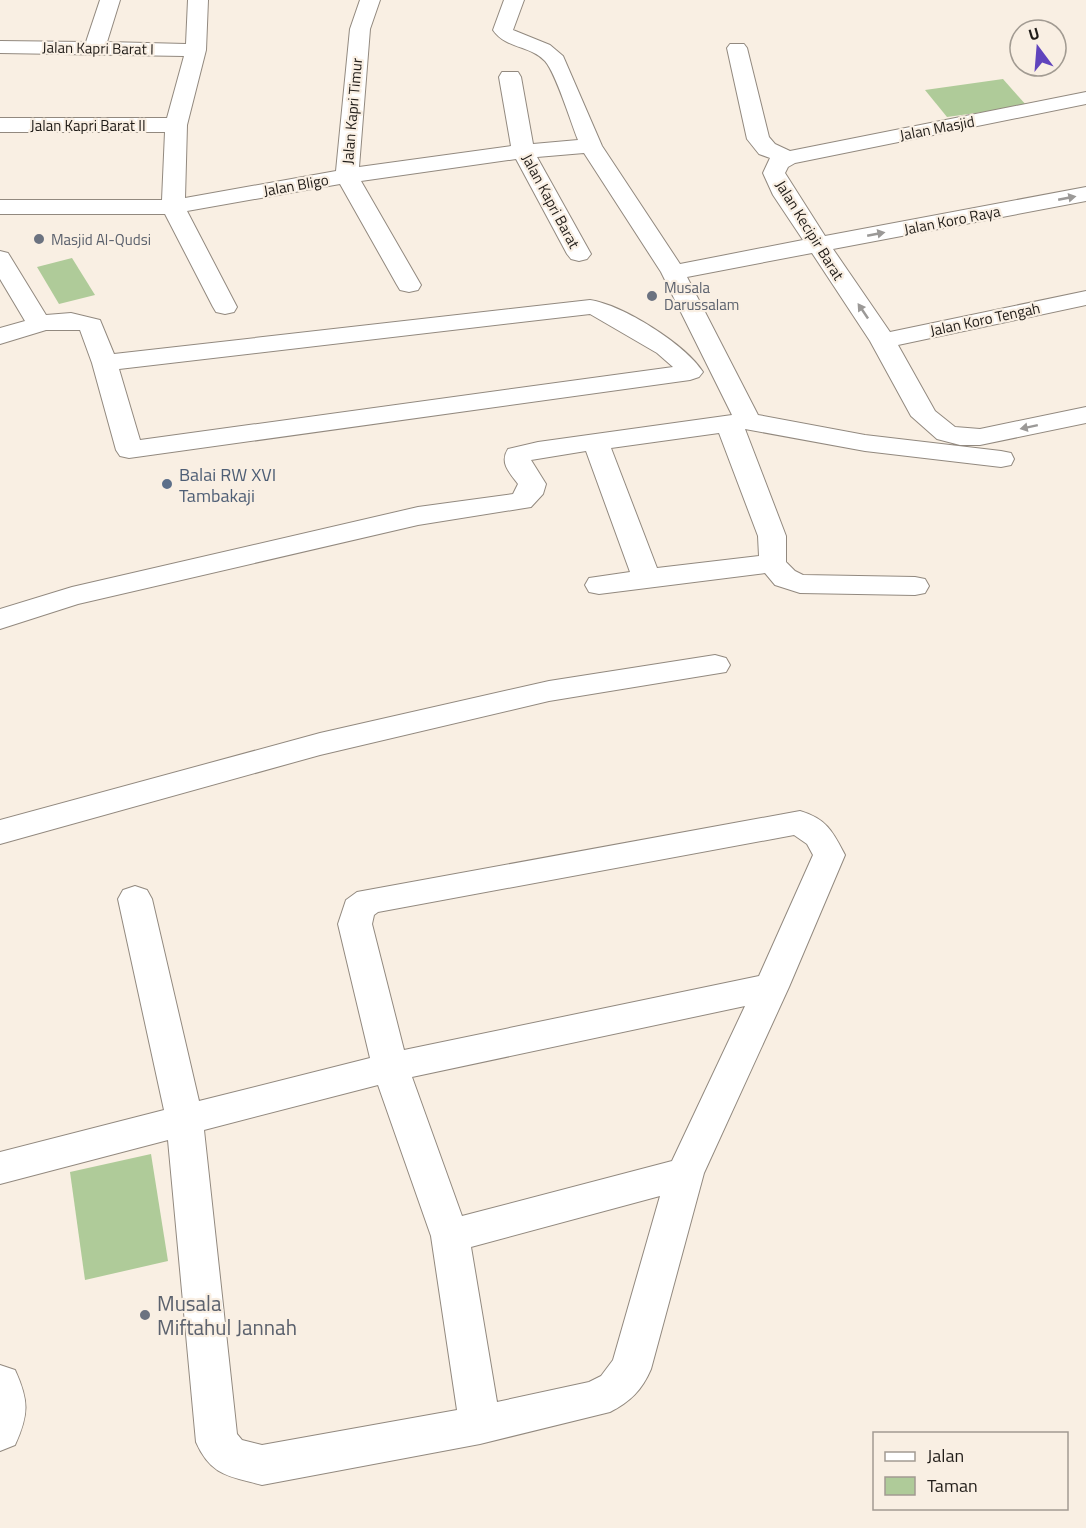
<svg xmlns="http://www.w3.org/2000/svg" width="1086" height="1528" viewBox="0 0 1086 1528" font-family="'Titillium Web',sans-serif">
<rect width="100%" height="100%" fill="#f9efe3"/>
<g fill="#afcb99">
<path d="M 1003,79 L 1027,106 L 947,117 L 925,90 Z"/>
<path d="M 72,258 L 95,295 L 59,304 L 37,267 Z"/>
<path d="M 151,1154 L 168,1261 L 85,1280 L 70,1172 Z"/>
</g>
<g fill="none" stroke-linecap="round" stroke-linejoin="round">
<g stroke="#92897f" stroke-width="2">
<g id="street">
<path d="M 100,0 L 120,0 L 107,42 L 186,44 L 188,0 L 208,0 L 206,50 L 187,125 L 185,198 L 336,171 L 350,29 L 360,0 L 380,0 L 370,29 L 359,167 L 511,146 L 499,77 L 502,72 L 518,72 L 521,77 L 533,144 L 578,140 C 571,123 556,73 545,61 C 530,45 506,49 493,30 L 504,0 L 524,0 L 513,30 L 550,45 L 563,56 L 602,146 L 680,264 L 803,240 L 773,195 L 763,173 L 770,158 L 759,154 L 747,139 L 727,48 L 730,44 L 744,44 L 747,48 L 769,137 L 775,144 L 790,151 L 1086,92 L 1086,104 L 795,163 L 788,167 L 785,173 L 825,236 L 1086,187 L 1086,201 L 833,249 L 890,332 L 1086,291 L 1086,305 L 898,345 L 935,411 L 955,427 L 980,429 L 1086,407 L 1086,423 L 980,445 L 960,445 L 937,439 L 911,416 L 870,341 L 812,253 L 687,277 L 758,415 L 865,435 L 1001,451 L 1011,453 L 1014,459 L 1011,465 L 1001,467 L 865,451 L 745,429 L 786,536 L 786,562 L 795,571 L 803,575 L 915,577 L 925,579 L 929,586 L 925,593 L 915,595 L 800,593 L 775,585 L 765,573 L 599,594 L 589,592 L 585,585 L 589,578 L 630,572 L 586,451 L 531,460 L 546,484 L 543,494 L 531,507 L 418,525 L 78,604 L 0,629 L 0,609 L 72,587 L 418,507 L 513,494 L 518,484 C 510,473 499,463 508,449 L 538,442 L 732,415 L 661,272 L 584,153 L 537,157 L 591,254 L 587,259 L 579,261 L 571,259 L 567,254 L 516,159 L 361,181 L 421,285 L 418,290 L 409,292 L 400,290 L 397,285 L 340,184 L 187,211 L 237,307 L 234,312 L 225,314 L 216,312 L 213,307 L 165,214 L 0,214 L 0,200 L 162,200 L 165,132 L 0,132 L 0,118 L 167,118 L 184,56 L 0,53 L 0,41 L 86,42 ZM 719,433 L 758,536 L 759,556 L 657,568 L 611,448 Z"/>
<path d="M 0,251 L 8,253 L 46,315 L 71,313 L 100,320 L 114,354 L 590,300 C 623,305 685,344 703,372 L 699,377 L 690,380 L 129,458 L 120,456 L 116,450 L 92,363 L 80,330 L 46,330 L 0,344 L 0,328 L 25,321 L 0,279 ZM 590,314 L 657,353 L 673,367 L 140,440 L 119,369 Z"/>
<path d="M 715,655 L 726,658 L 730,665 L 726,672 L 549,701 L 320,755 L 0,844 L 0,820 L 320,733 L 549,681 Z"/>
<path d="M 800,811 C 827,819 833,832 845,855 L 789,987 L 704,1173 L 651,1369 C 642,1390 630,1402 610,1412 L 480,1444 L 262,1485 C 229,1476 211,1476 196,1442 L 168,1140 L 0,1184 L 0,1152 L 164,1110 L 118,899 L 123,890 L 135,886 L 147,890 L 152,899 L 199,1101 L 370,1058 L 338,924 L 346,900 L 357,892 ZM 794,835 L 807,844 L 813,855 L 759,976 L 404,1050 L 372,924 L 374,915 L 378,912 ZM 745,1006 L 672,1161 L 462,1216 L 412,1077 ZM 378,1085 L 431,1236 L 457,1410 L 262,1445 L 242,1440 L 237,1434 L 204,1130 ZM 660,1196 L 613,1360 L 601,1376 L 589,1382 L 497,1402 L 471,1247 Z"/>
</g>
</g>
<g stroke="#92897f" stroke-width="2">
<path id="secondary" d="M 0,1365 L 15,1370 C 29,1401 29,1414 15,1445 L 0,1451 Z"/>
</g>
<use href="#street" fill="#fff" fill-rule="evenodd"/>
<use href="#secondary" fill="#fff" fill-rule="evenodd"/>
</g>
<defs><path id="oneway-solid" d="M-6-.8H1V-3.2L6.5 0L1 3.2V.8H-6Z" transform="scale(1.5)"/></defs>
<g fill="#9b9997">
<use href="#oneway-solid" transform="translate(1067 198) rotate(-11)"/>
<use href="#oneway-solid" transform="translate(876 234) rotate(-11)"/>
<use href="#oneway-solid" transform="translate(863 311) rotate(-124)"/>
<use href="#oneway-solid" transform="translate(1029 427) rotate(168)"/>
</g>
<g fill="#6b7280" stroke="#f9efe3" stroke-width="2">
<circle cx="39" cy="239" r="6"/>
<circle cx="652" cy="296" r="6"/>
<circle cx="145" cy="1315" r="6"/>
</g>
<circle fill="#5c6f8a" stroke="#f9efe3" stroke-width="2" cx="167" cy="484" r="6"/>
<g text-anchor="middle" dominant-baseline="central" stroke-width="4.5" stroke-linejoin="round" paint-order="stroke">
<g font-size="15" fill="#201c18" stroke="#f9efe3">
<text transform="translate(98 48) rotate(1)">Jalan Kapri Barat I</text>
<text transform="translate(352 111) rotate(-85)">Jalan Kapri Timur</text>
<text x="88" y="125">Jalan Kapri Barat II</text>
<text transform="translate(937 128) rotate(-11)">Jalan Masjid</text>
<text transform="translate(296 185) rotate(-10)">Jalan Bligo</text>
<text transform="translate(551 201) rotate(62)">Jalan Kapri Barat</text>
<text transform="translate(952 220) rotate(-11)">Jalan Koro Raya</text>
<text transform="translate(810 230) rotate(58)">Jalan Kecipir Barat</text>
<text transform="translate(985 319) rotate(-12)">Jalan Koro Tengah</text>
</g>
<g font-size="15" fill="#5b616d" stroke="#f9efe3" text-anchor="start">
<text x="51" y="239">Masjid Al-Qudsi</text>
<text x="664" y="287">Musala<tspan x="664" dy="17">Darussalam</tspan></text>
</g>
<g font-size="18" fill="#4e5e75" stroke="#f9efe3" text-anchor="start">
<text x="179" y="474">Balai RW XVI<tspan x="179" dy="21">Tambakaji</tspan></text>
</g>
<g font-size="21" fill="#5b616d" stroke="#f9efe3" text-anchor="start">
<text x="157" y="1303">Musala<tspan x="157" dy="24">Miftahul Jannah</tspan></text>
</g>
</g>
<rect x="873" y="1432" width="195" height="78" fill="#f9efe3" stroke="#a29b92" stroke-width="1.5"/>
<rect x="885" y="1452" width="30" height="9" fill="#ffffff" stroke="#a29b92" stroke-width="1.5"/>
<text x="927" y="1462" font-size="18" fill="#201c18">Jalan</text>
<rect x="885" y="1477" width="30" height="18" fill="#afcb99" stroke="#a29b92" stroke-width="1.5"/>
<text x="927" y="1492" font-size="18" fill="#201c18">Taman</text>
<g transform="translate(1038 48) rotate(344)"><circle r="28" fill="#f9efe3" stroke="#a29b92" stroke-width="1.5"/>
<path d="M0-4.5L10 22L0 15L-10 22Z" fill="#6044bd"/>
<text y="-9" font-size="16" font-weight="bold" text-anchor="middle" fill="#201c18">U</text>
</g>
</svg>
